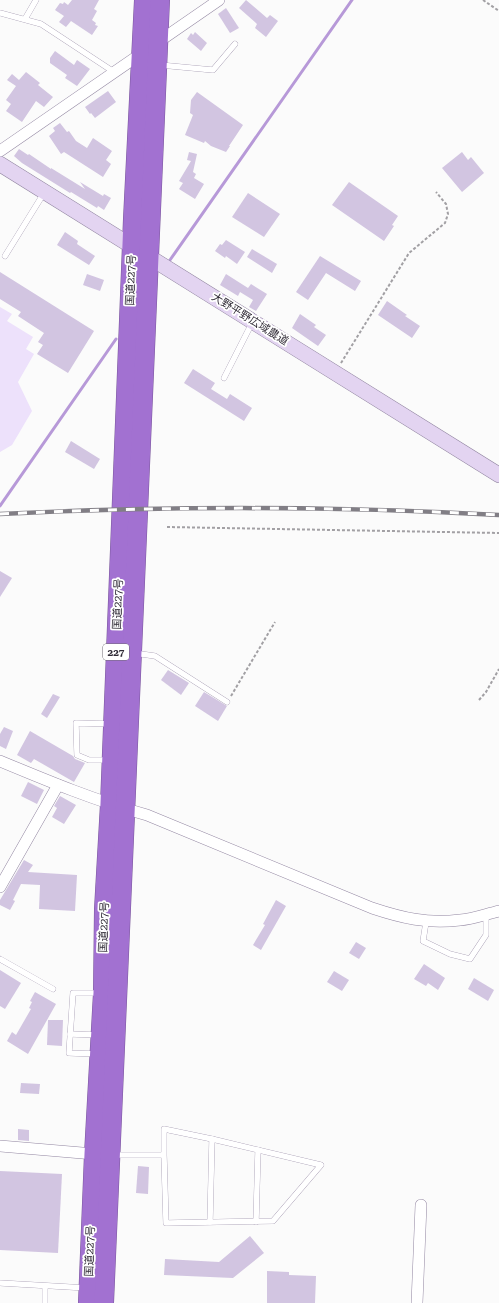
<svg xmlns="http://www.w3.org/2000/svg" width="499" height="1303" viewBox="0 0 499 1303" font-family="'Roboto Serif','Noto Sans JP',serif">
<rect width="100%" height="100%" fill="#fbfbfb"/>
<path fill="#ede1fb" d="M 0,307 L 12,314 L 7,321 L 33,337 L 26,349 L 34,354 L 18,382 L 32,411 L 12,445 L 0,452 Z"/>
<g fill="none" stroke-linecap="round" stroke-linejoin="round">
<g stroke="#b799d8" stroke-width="3">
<path d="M 170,260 L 352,0"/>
<path d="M 0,506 L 116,339"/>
</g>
</g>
<g fill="#d2c5e1">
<path d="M 72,0 L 99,0 L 94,9 L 97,11 L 92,20 L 96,23 L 95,25 L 98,26 L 92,35 L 71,21 L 66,27 L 59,22 L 64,16 L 55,10 L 60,3 L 63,4 L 64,2 L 68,5 Z"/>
<path d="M 246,0 L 267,18 L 270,15 L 278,21 L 266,37 L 255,28 L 257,24 L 239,8 Z"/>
<path d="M 226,8 L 239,28 L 230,33 L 218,14 Z"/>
<path d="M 195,32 L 207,43 L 201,51 L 187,39 L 191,33 L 193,35 Z"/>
<path d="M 55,51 L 74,65 L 77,60 L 90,69 L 77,86 L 65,78 L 67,75 L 50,63 L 50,58 Z"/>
<path d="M 26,72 L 40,83 L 38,85 L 53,97 L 44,107 L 36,101 L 22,122 L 6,111 L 11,104 L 6,100 L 16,86 L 7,80 L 12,74 L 19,80 Z"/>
<path d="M 108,91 L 116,102 L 95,118 L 91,113 L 90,114 L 85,107 Z"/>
<path d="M 197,92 L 243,125 L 229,146 L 230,146 L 226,152 L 211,146 L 205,141 L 204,143 L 185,135 L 193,115 L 190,113 L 191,100 Z"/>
<path d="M 60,123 L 67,132 L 69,131 L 76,141 L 87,148 L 93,138 L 112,151 L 106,160 L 111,164 L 103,177 L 64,152 L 61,154 L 49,136 L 55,131 L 53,128 Z"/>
<path d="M 19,149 L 28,155 L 29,154 L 51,169 L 51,168 L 85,189 L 80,182 L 103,196 L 104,194 L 111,198 L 104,210 L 98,206 L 97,208 L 71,192 L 70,193 L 22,163 L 14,156 Z"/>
<path d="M 189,152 L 197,154 L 193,172 L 196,174 L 194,178 L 204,184 L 195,199 L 179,189 L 183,183 L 179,181 L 191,161 L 187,160 Z"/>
<path d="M 462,152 L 468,160 L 471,157 L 484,173 L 462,192 L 442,168 Z"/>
<path d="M 349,182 L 398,216 L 392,225 L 394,226 L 384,241 L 332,205 Z"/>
<path d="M 248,193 L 280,214 L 264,237 L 232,217 Z"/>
<path d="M 65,232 L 78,241 L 77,244 L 95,256 L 89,265 L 57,245 Z"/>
<path d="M 226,240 L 245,252 L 237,264 L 226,256 L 225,258 L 215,251 L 220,244 L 222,245 Z"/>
<path d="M 252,249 L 277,264 L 272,273 L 247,257 Z"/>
<path d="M 320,256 L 361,281 L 355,291 L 326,273 L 308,300 L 296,292 Z"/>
<path d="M 0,272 L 94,331 L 68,373 L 37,354 L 43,345 L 38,342 L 44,333 L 18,316 L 21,312 L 0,299 Z"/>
<path d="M 87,274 L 104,280 L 100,291 L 83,285 Z"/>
<path d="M 226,274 L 248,288 L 251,284 L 267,294 L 256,311 L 249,307 L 253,300 L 240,292 L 238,296 L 220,285 Z"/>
<path d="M 387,301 L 407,315 L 405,316 L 420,326 L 412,338 L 378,315 Z"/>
<path d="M 300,314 L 316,325 L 314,327 L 326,335 L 318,346 L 292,328 Z"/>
<path d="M 193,369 L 215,383 L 211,389 L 227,399 L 230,394 L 252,408 L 244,421 L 184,383 Z"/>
<path d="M 71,441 L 100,459 L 94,469 L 65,452 Z"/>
<path d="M 0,571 L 12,578 L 0,597 Z"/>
<path d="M 168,670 L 189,683 L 181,695 L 161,680 Z"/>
<path d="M 204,692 L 227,706 L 218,721 L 195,706 Z"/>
<path d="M 53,694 L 60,697 L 47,718 L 41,714 Z"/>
<path d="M 4,727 L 13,731 L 6,749 L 0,746 L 0,734 Z"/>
<path d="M 30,731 L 73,756 L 75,759 L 85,763 L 74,782 L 34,759 L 31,763 L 17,755 Z"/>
<path d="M 28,782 L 44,790 L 37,804 L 21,796 Z"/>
<path d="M 60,796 L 76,805 L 64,824 L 52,817 L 57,808 L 54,806 Z"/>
<path d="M 24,860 L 33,865 L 28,872 L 77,875 L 75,911 L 39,909 L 40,885 L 21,884 L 13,900 L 15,901 L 10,910 L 0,905 L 0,900 Z"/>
<path d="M 276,900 L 286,906 L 261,950 L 253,945 L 265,925 L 263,924 Z"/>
<path d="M 356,942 L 366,948 L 359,959 L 349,953 Z"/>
<path d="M 424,964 L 445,978 L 438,990 L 428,983 L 426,986 L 414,979 Z"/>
<path d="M 0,970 L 21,983 L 5,1009 L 0,1006 Z"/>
<path d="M 334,971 L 349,980 L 342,991 L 327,982 Z"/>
<path d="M 474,978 L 494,990 L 488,1001 L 468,989 Z"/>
<path d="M 35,992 L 56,1004 L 28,1054 L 7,1041 L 12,1032 L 16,1035 L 31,1009 L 29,1008 L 32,1002 L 30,1001 Z"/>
<path d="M 48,1020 L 63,1020 L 62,1046 L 47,1045 Z"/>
<path d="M 21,1083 L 40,1084 L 39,1094 L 20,1093 Z"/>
<path d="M 18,1129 L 29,1130 L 29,1141 L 18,1140 Z"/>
<path d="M 138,1166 L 149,1167 L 148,1194 L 136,1193 Z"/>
<path d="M 0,1171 L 62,1174 L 58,1253 L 0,1250 Z"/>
<path d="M 250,1236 L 264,1253 L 233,1278 L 164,1275 L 165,1259 L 219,1262 Z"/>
<path d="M 267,1271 L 289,1272 L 289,1275 L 316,1276 L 315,1303 L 267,1303 Z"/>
</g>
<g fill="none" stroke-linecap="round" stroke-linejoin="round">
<g stroke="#9387a2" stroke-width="6">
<g id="lane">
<path d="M 0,13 L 41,24 L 114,72"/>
<path d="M 25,19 L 36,0"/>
<path d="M 160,65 L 213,70 L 235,44"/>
<path d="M 5,256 L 44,193"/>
<path d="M 224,378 L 253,321"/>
<path d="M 134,653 L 155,656 L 227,702"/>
<path d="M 108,760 L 89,760 L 77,755 L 76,723 L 111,724"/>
<path d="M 426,922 L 423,941 L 450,954 L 470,959 L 486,935 L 486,914"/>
<path d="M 0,959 L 53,989"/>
<path d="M 70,1034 L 98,1035"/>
<path d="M 97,1054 L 69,1053 L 73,993 L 100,993"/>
<path d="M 113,1155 L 164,1155 L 166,1223 L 273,1221 L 321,1165 L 212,1139 L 164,1129 L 164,1155"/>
<path d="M 210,1222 L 212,1139"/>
<path d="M 256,1222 L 258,1150"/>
<path d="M 0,1283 L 87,1288"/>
<path d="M 45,1303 L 45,1286"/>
</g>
</g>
<g stroke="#9387a2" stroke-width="12">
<g id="street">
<path d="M 0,151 L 219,0"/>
<path d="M 0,761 C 48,781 96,801 147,815 L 372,908 C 402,918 427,924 460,920 C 473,919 486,914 499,911"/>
<path d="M 0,887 L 58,785"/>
<path d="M 0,1146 L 94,1154"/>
<path d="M 417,1303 L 421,1205"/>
</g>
</g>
<g stroke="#9387a2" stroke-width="16">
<path id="secondary" d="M 0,164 L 499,475"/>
</g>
<g stroke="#7a589b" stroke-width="20">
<g id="highway">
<path d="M 88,1303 L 94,1154 L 103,993 L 104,909 L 110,804 L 133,219 L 144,0"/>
<path d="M 104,1303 L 160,0"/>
</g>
</g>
<g stroke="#a2a0a4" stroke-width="2" stroke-dasharray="3 2" stroke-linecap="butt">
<path d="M 483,0 L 499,11"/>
<path d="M 341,363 L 409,253 L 445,223 L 448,214 L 446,204 L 436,192"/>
<path d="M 167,527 L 499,533"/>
<path d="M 231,696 L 275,622"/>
<path d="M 479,700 L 486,692 L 499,669"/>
</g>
<use href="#lane" stroke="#fff" stroke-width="5.5"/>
<use href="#street" stroke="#fff" stroke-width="11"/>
<use href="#secondary" stroke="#e3d4f1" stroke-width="15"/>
<use href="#highway" stroke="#a271d1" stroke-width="19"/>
<g stroke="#817e85" stroke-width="4.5">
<path id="rail" d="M 0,514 C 166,506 333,506 499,515"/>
</g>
<use href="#rail" stroke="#fff" stroke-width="3" stroke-dasharray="9" stroke-linecap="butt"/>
</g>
<g text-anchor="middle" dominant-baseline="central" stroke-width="3.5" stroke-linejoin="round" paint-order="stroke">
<rect fill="#fff" stroke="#6e6b72" stroke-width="1" x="103" y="644" width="26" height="16" rx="3"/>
<g font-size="10" font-weight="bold" fill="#302b36">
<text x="116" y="652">227</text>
</g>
<g font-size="11" fill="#302b36" stroke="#fff">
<text transform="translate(131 280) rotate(-88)">国道227号</text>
<text transform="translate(250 319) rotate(32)">大野平野広域農道</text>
<text transform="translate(118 604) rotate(-88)">国道227号</text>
<text transform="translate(104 927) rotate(-88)">国道227号</text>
<text transform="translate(90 1251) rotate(-88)">国道227号</text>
</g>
</g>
</svg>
